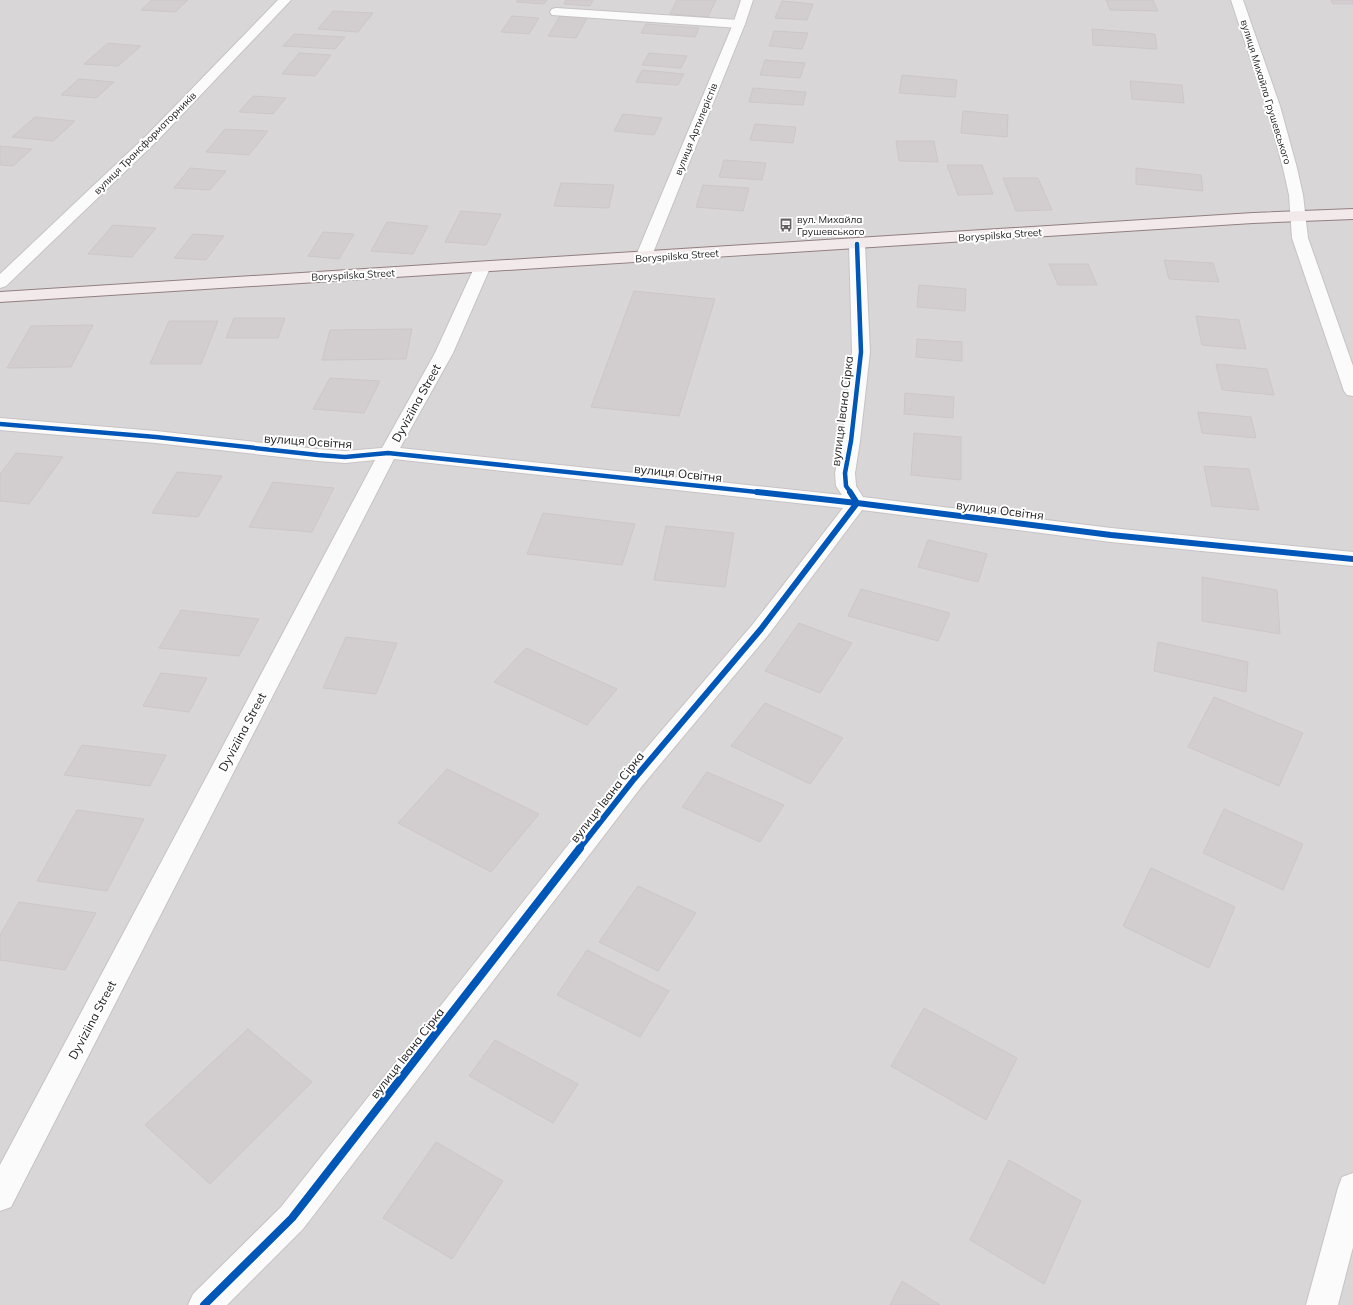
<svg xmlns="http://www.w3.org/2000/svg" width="1353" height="1305" viewBox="0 0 1353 1305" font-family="Mulish,sans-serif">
<rect width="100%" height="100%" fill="#eae4e7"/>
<rect fill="#d9d6d8" x="0" y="0" width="1353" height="1305"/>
<g fill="#d2ced0" stroke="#cdc6ca">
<path d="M 152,0 L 188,0 L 175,12 L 141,10 Z"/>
<path d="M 518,0 L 547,0 L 544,4 L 516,2 Z"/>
<path d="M 566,0 L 593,0 L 590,6 L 564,4 Z"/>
<path d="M 677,0 L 716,0 L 708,17 L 670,14 Z"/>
<path d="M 1106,0 L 1153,0 L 1158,11 L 1110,10 Z"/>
<path d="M 1331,0 L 1353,0 L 1353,4 L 1333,4 Z"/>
<path d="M 782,1 L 813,4 L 807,20 L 775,18 Z"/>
<path d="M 333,11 L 373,13 L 358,32 L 318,29 Z"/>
<path d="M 512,16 L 539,18 L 529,34 L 501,32 Z"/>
<path d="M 560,16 L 587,18 L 576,38 L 548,36 Z"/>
<path d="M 646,24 L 699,28 L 695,37 L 641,33 Z"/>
<path d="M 1092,29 L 1155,34 L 1157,49 L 1093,45 Z"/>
<path d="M 774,31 L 808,33 L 802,49 L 769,46 Z"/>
<path d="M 294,34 L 345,37 L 335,49 L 283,46 Z"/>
<path d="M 108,43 L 141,46 L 118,66 L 84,64 Z"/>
<path d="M 299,53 L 331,55 L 315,76 L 282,74 Z"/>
<path d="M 649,53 L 687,56 L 681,68 L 642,65 Z"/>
<path d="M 765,60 L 805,63 L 800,78 L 760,75 Z"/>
<path d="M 642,70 L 684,74 L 678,85 L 636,82 Z"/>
<path d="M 902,75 L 957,80 L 955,97 L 899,93 Z"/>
<path d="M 79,79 L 114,82 L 96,98 L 61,95 Z"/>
<path d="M 1130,81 L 1182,85 L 1184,103 L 1132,99 Z"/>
<path d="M 753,88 L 806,92 L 803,105 L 749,102 Z"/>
<path d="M 253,96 L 286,98 L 273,114 L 239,112 Z"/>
<path d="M 963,111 L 1008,115 L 1007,137 L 961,133 Z"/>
<path d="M 623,114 L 662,118 L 654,135 L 614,131 Z"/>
<path d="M 35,117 L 75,121 L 53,141 L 12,137 Z"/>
<path d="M 755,124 L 796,127 L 793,143 L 750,140 Z"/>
<path d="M 225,129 L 268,131 L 249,155 L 206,152 Z"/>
<path d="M 896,141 L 934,141 L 938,162 L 899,161 Z"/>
<path d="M 0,146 L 32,149 L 13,166 L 0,165 Z"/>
<path d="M 724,160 L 766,163 L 762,180 L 719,177 Z"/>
<path d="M 947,165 L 982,165 L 993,194 L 958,195 Z"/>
<path d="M 190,168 L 226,171 L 210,190 L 174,188 Z"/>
<path d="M 1136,168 L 1201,175 L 1203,191 L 1136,184 Z"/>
<path d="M 1003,178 L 1038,178 L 1052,210 L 1016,211 Z"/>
<path d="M 561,183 L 614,185 L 609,208 L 554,206 Z"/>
<path d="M 703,185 L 749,188 L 743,211 L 696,207 Z"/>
<path d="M 461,211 L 501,214 L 486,245 L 445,242 Z"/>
<path d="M 387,222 L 428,226 L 413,254 L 371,251 Z"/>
<path d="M 113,225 L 156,228 L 132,257 L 88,254 Z"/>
<path d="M 323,232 L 354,234 L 339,259 L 308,256 Z"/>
<path d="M 193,234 L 224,236 L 206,260 L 174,258 Z"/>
<path d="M 1164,260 L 1213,263 L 1219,282 L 1169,279 Z"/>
<path d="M 1049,264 L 1088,264 L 1097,285 L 1058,285 Z"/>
<path d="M 919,285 L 966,289 L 965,311 L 917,307 Z"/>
<path d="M 634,291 L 715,299 L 679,416 L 591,407 Z"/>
<path d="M 1196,316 L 1239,320 L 1246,349 L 1202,345 Z"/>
<path d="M 234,318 L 285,318 L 278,338 L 226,338 Z"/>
<path d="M 169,321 L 218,321 L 201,364 L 150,364 Z"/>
<path d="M 93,325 L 71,367 L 7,368 L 31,326 Z"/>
<path d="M 412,329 L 406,359 L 322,360 L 330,330 Z"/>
<path d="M 917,339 L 962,342 L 962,361 L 916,357 Z"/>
<path d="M 1216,364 L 1267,369 L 1274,395 L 1222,390 Z"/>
<path d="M 330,378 L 380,381 L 364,413 L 313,409 Z"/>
<path d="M 905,393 L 954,397 L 953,418 L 904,414 Z"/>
<path d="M 1198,412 L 1251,417 L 1256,438 L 1202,433 Z"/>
<path d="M 914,433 L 961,437 L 961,480 L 911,475 Z"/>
<path d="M 16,453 L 63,457 L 29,504 L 0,501 L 0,474 Z"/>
<path d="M 1204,466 L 1249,469 L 1259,510 L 1212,506 Z"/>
<path d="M 177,472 L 222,476 L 198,517 L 152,513 Z"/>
<path d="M 273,482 L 334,488 L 312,532 L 249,527 Z"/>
<path d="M 543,513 L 635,524 L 622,565 L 527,554 Z"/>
<path d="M 666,526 L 734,533 L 725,587 L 654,580 Z"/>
<path d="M 928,540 L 987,554 L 978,582 L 918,567 Z"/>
<path d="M 1202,577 L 1277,590 L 1280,634 L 1202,621 Z"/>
<path d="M 861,589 L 950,613 L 938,641 L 848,616 Z"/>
<path d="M 181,610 L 259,619 L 239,656 L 159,648 Z"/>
<path d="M 799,623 L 852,643 L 820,693 L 765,671 Z"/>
<path d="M 346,637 L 397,643 L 376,694 L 323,688 Z"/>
<path d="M 1158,642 L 1248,662 L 1246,692 L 1154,671 Z"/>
<path d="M 526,648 L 617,689 L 587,725 L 494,682 Z"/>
<path d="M 161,673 L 207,678 L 189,712 L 143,706 Z"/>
<path d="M 1214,697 L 1303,733 L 1279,786 L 1188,747 Z"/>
<path d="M 765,703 L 843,738 L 810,784 L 731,746 Z"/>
<path d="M 82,745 L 166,755 L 150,786 L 64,775 Z"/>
<path d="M 447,769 L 539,814 L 491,872 L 398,823 Z"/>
<path d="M 707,772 L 784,805 L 760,842 L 682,807 Z"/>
<path d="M 1224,809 L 1303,844 L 1283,890 L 1203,853 Z"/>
<path d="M 77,810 L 144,819 L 107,891 L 37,881 Z"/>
<path d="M 1151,868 L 1235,907 L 1209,968 L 1123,926 Z"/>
<path d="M 638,886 L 696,913 L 658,971 L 599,942 Z"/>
<path d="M 19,902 L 96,913 L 65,970 L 0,960 L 0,935 Z"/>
<path d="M 587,950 L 669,991 L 640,1037 L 557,995 Z"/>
<path d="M 924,1008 L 1017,1058 L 986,1120 L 891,1066 Z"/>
<path d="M 248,1029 L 312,1082 L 210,1184 L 145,1125 Z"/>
<path d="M 495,1040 L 578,1084 L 553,1123 L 469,1076 Z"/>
<path d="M 436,1142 L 503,1181 L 452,1259 L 383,1218 Z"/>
<path d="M 1009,1160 L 1081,1201 L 1044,1284 L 970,1240 Z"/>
<path d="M 902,1281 L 940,1305 L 890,1305 Z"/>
</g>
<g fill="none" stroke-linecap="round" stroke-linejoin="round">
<g stroke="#c6c3c5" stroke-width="2">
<path id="lane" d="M 556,8 L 739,20 L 743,21 L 745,24 L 743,27 L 739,28 L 552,15 L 550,12 L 552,9 Z"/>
</g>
<g stroke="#c6c3c5" stroke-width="2">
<g id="street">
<path d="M 278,0 L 291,0 L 157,141 L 6,286 L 0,288 L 0,274 L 147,135 Z"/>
<path d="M 741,0 L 753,0 L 745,24 L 651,258 L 649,261 L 643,263 L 637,261 L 635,258 L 733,24 Z"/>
<path d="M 1231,0 L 1243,0 L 1280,106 L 1297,168 L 1303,195 L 1308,238 L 1353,366 L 1353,396 L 1347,395 L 1344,391 L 1292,238 L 1289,195 L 1283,168 L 1266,106 Z"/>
<path d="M 857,239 L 863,241 L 865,244 L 870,352 L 860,441 L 855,473 L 856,486 L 863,497 L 1111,528 L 1353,552 L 1353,566 L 1111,542 L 862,510 L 769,634 L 642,786 L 303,1229 L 227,1305 L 188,1305 L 193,1294 L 281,1207 L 626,772 L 753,624 L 843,508 L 394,459 L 11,1207 L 0,1211 L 0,1165 L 375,460 L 345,463 L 318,461 L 156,443 L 0,430 L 0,418 L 156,431 L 318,449 L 345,451 L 382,448 L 435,353 L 474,268 L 476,265 L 482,263 L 488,265 L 490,268 L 453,353 L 400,448 L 842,495 L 836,486 L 835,473 L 842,441 L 852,352 L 849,244 L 851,241 Z"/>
<path d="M 1353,1173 L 1353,1247 L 1338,1305 L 1306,1305 L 1338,1188 L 1342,1177 Z"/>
</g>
</g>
<g stroke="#927f80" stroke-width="2">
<path id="secondary" d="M 1353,209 L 1353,219 L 1253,223 L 0,302 L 0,292 L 1253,213 Z"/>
</g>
<use href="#lane" fill="#fcfbfb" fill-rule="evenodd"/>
<use href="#street" fill="#fcfbfb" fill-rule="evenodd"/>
<use href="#secondary" fill="#f2e9ea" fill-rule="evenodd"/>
<g stroke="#fff" stroke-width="6">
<g id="cycleway-far2">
<path d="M 0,424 L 156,437 L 318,455 L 345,457 L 388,453 L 767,493"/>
<path d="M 851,493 L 846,486 L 845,473 L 851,441 L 861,352 L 857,244"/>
</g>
</g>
<g stroke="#fff" stroke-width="8">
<g id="cycleway-far1">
<path d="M 757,492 L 857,503 L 1111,535 L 1353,559"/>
<path d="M 579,849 L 634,779 L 761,629 L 857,503 L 850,492"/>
</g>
</g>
<g stroke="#fff" stroke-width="10">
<path id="cycleway" d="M 204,1305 L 292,1218 L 580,848"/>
</g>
<use href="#cycleway-far2" stroke="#0057b8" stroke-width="4.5"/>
<use href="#cycleway-far1" stroke="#0057b8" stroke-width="6"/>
<use href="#cycleway" stroke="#0057b8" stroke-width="8"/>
</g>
<defs>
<g id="bus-bare" transform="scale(1.08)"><path d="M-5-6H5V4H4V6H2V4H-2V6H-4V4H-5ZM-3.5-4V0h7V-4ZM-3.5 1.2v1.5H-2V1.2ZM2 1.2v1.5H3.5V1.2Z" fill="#646263" stroke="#fff" stroke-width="2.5" paint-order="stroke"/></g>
</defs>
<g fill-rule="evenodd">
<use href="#bus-bare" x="786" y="225"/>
</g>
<g text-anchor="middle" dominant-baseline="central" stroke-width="4" stroke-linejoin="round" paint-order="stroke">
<g font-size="10" fill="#1c1c1c" stroke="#fff">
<text transform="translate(1266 92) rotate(73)">вулиця Михайла Грушевського</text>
<text transform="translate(696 129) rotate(-68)">вулиця Артилерістів</text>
<text transform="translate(145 143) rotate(-45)">вулиця Трансформаторників</text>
<text transform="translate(1000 235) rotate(-4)">Boryspilska Street</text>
<text transform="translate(677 256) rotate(-4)">Boryspilska Street</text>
<text transform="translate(353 275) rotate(-3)">Boryspilska Street</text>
</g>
<g font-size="10" fill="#1c1c1c" stroke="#fff" text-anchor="start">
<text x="797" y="219">вул. Михайла<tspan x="797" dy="12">Грушевського</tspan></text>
</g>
<g font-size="12" fill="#1c1c1c" stroke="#fff">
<text transform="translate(416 403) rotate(-61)">Dyviziina Street</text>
<text transform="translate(842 411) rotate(-83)">вулиця Івана Сірка</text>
<text transform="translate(308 441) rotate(4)">вулиця Освітня</text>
<text transform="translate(678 473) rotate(6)">вулиця Освітня</text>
<text transform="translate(1000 510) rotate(7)">вулиця Освітня</text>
<text transform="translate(242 732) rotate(-62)">Dyviziina Street</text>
<text transform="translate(607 797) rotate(-52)">вулиця Івана Сірка</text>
<text transform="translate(92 1020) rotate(-62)">Dyviziina Street</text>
<text transform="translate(407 1053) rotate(-52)">вулиця Івана Сірка</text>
</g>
</g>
</svg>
